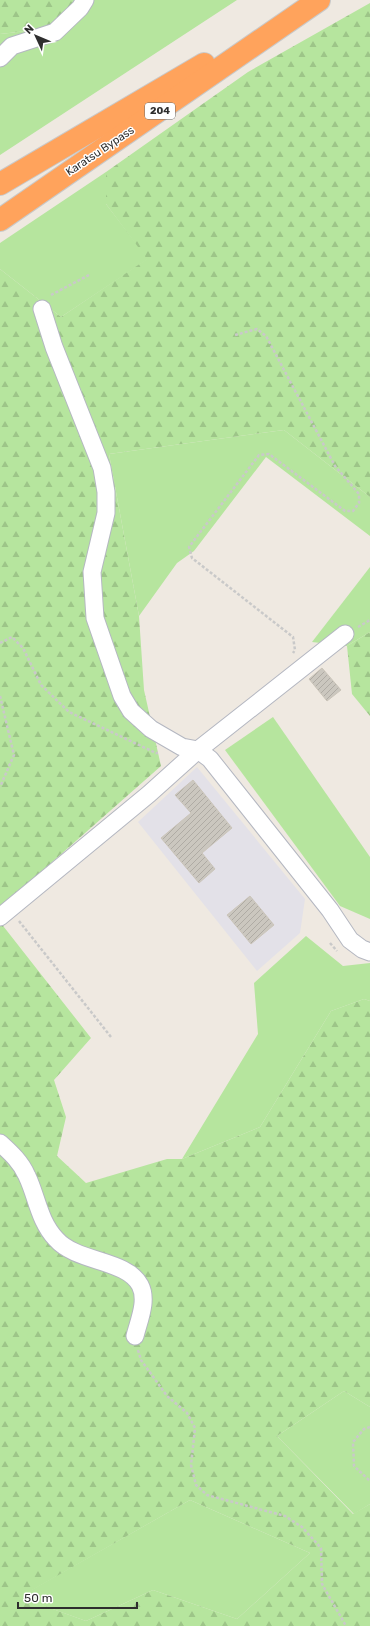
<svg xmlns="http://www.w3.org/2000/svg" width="370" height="1626" viewBox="0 0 370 1626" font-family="Rubik,sans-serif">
<defs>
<pattern id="forest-firs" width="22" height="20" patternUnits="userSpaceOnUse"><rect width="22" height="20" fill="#b6e59e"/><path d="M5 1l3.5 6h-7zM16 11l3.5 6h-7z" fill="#9dc588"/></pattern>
<pattern id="building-hatch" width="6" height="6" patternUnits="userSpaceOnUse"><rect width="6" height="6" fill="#cbc7bf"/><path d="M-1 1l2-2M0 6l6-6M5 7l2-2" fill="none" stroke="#afaba4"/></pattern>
</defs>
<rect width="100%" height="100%" fill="#efe9e1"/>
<path fill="#e3e1e8" d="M 197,767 L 305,899 L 300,933 L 257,971 L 138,822 Z"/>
<g fill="#b6e59e">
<path d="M 77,0 L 237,0 L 0,155 L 0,34 L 54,28 Z"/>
<path d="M 106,172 L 106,204 L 148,259 L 61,317 L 0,269 L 0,243 Z"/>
<path d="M 284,430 L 370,497 L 370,536 L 266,457 L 194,551 L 177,563 L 139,616 L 109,454 Z"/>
<path d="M 370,567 L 370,632 L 347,646 L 312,642 Z"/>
<path d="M 273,717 L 370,857 L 370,919 L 340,906 L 225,750 Z"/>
<path d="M 306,936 L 343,966 L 370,963 L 370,1001 L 364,999 L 331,1011 L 260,1127 L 182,1159 L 258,1034 L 254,983 Z"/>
<path d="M 344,1391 L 370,1407 L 370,1504 L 354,1514 L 277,1436 Z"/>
<path d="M 190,1500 L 310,1553 L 237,1619 L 153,1590 L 86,1621 L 19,1597 Z"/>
</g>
<g fill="url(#forest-firs)" fill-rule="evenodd">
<path d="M 0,0 L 77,0 L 54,28 L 0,34 Z"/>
<path d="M 370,3 L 370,497 L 284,430 L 109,454 L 139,616 L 144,690 L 161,766 L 0,908 L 0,269 L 61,317 L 147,259 L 106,204 L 106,172 L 248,72 Z"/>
<path d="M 370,632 L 370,716 L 352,694 L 347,646 Z"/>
<path d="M 0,922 L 91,1038 L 54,1080 L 66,1117 L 57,1156 L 86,1183 L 167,1159 L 182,1159 L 260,1127 L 331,1011 L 364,999 L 370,1001 L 370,1407 L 344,1391 L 277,1436 L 353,1514 L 370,1504 L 370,1626 L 0,1626 ZM 190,1500 L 310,1553 L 237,1619 L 153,1590 L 86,1621 L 20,1597 Z"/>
</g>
<g fill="url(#building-hatch)" stroke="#cbc5ba">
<path d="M 322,668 L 341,690 L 327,701 L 309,679 Z"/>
<path d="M 193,780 L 232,828 L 202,853 L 215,869 L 199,883 L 161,838 L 191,813 L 175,795 Z"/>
<path d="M 250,896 L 274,925 L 251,944 L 227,915 Z"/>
</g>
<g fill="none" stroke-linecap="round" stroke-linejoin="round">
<g stroke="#b4b7c1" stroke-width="19">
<g id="minor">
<path d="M 0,58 L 12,46 L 55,32 L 80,8 L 85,0"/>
<path d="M 42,309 L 54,347 L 102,468 L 106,492 L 106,513 L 92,572 L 95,618 L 122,696 L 131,711 L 151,729 L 182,747 L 198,750 L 210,759 L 330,910 L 350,940 L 362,949 L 370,952"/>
<path d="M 0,917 L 149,794 L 198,750 L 345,634"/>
<path d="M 0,1143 C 11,1153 21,1162 27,1176 C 37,1197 39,1221 56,1239 C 77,1263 126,1259 140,1285 C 148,1300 139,1320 135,1336"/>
</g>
</g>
<g stroke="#c9c9c9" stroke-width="24">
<g id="highway">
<path d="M 0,184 L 204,64"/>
<path d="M 0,220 L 319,0"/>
</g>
</g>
<g stroke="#c9c9c9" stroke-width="2.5" stroke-dasharray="3 2" stroke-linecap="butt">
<path d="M 51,295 L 89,275"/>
<path d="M 235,335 L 257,329 L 266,336 L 335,466 L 359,494 L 359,503 L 353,511 L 345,511 L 269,454 L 259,455 L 189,547 L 192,558 L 293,637 L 295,650 L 293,653"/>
<path d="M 358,627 L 370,620"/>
<path d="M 0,643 L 12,637 L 23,648 L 41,685 L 69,712 L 156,753 L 158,753"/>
<path d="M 0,696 L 14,755 L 0,787"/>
<path d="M 19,921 L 111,1037"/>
<path d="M 330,943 L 337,951"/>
<path d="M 138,1350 L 141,1360 L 167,1396 L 187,1413 L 195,1428 L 191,1465 L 196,1485 L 207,1495 L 285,1516 L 302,1527 L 321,1548 L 322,1584 L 346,1626"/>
<path d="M 370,1427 L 364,1429 L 353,1442 L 354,1466 L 370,1481"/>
</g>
<use href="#minor" stroke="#fff" stroke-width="17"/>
<use href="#highway" stroke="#ffa35c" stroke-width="22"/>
</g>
<g text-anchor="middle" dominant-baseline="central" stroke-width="3" stroke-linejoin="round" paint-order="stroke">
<rect fill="#fff" stroke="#6d6d6d" stroke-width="1" x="145" y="103" width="30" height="16" rx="3"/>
<g font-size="10" font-weight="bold" fill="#2e2e2e">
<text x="160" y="111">204</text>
</g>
<g font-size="11" fill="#2e2e2e" stroke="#fff">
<text transform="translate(100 151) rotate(-34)">Karatsu Bypass</text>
</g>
</g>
<g transform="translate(36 36) rotate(314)" stroke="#ffffff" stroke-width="3" paint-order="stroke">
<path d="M0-3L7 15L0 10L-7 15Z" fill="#2e2e2e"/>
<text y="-6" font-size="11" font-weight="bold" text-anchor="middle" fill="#2e2e2e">N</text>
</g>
<path d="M18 1602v6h119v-6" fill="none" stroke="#2e2e2e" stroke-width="2"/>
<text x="24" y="1602" font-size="12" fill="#2e2e2e" stroke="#ffffff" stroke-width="3" paint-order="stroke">50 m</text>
</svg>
